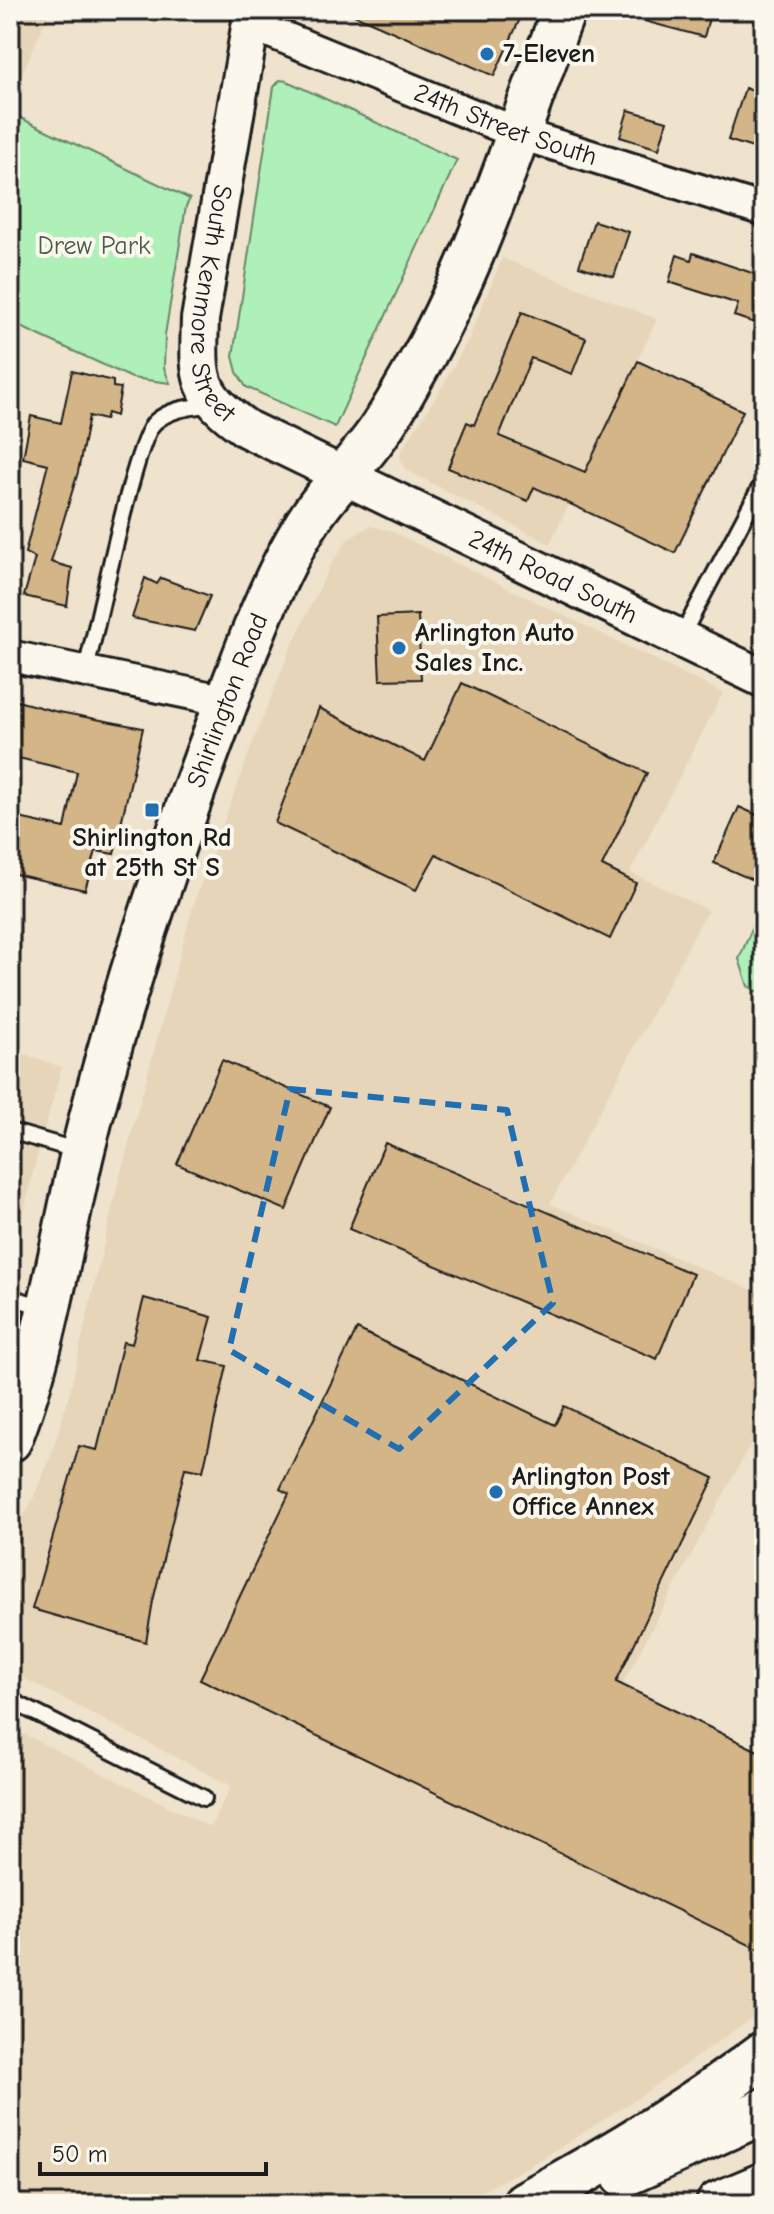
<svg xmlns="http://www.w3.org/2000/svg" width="774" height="2214" viewBox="0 0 774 2214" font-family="'Comic Neue',sans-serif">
<rect width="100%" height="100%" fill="#efe3ce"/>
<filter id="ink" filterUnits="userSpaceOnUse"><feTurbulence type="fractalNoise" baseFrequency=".0125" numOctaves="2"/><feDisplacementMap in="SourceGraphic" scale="16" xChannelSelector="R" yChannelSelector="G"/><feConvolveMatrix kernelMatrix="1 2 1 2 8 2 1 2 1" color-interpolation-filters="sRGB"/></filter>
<g filter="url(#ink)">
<g fill="#e7d5b9">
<path d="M 10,10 L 50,10 L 10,101 Z"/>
<path d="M 502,258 L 657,319 L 550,544 L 406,470 L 401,462 L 400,453 L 442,387 L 469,338 Z"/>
<path d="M 370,526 L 389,530 L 723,693 L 630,872 L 708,910 L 550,1204 L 764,1295 L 764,1419 L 622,1685 L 764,1754 L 764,2009 L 638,2098 L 538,2161 L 459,2204 L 10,2204 L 10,1727 L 210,1827 L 231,1786 L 10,1671 L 10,1540 L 32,1501 L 53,1450 L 69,1395 L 117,1187 L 193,906 L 253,742 L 292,645 L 330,566 L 347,540 Z"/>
<path d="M 10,1049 L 62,1067 L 33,1172 L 10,1275 Z"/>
</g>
<g fill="#aff0b8" stroke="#66866a" stroke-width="2">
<path d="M 280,80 L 287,81 L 457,160 L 335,427 L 246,387 L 237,372 L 233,356 L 274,87 Z"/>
<path d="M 10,113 L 190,199 L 186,206 L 165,335 L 164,368 L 170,383 L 132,378 L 10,322 Z"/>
<path d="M 764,900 L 764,995 L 748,986 L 739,959 Z"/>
</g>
<g fill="#d4b588" stroke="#1c1c1c" stroke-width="2">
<path d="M 343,10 L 524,10 L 494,76 Z"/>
<path d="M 634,10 L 711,10 L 704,37 L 633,18 Z"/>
<path d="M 745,88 L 764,95 L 764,134 L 759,150 L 728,140 Z"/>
<path d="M 628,110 L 667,121 L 659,149 L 620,137 Z"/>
<path d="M 594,221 L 629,232 L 614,277 L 579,266 Z"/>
<path d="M 693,253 L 764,277 L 764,326 L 734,316 L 738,304 L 669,282 L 677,255 L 691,260 Z"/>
<path d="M 522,312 L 586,338 L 572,374 L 531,358 L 499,436 L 585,472 L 638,361 L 743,411 L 675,553 L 534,487 L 528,501 L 448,468 L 467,422 L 474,425 Z"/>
<path d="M 72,371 L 113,381 L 113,387 L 121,388 L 116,416 L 107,413 L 105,420 L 89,416 L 78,472 L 51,562 L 72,568 L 67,606 L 24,596 L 35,558 L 25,553 L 48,464 L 23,458 L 31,416 L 61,423 Z"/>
<path d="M 145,578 L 157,584 L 161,578 L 210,596 L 195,631 L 132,618 Z"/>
<path d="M 418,615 L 421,679 L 380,680 L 377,617 Z"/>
<path d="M 462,683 L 647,773 L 602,866 L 636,883 L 610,939 L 436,854 L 416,890 L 275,823 L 319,708 L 425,761 Z"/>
<path d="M 10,699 L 54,711 L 143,728 L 114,854 L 96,851 L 85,890 L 10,873 L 10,816 L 65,828 L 77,772 L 10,756 Z"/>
<path d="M 739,807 L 764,818 L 764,885 L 714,863 Z"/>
<path d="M 222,1060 L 330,1107 L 286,1210 L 177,1164 Z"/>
<path d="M 385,1143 L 693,1274 L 657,1359 L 349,1229 Z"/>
<path d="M 144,1298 L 212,1317 L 200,1360 L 227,1366 L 203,1471 L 185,1468 L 153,1601 L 146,1642 L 32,1609 L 79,1446 L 97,1450 L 123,1342 L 132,1344 Z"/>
<path d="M 357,1329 L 555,1425 L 564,1406 L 714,1478 L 616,1682 L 764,1754 L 764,1952 L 200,1679 L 289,1494 L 280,1489 Z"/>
</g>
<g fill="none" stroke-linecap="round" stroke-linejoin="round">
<g stroke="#1c1c1c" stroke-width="20">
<g id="service">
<path d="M 680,639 L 764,480"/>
<path d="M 85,672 C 97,632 135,438 155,422 C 171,408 193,407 213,404"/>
<path d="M 10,1131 L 79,1151"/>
<path d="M 10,1297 L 47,1308"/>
<path d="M 10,1700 L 204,1798"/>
</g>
</g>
<g stroke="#1c1c1c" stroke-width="36">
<g id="minor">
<path id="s1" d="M 251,24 L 517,133 L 764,210"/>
<path d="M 10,656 L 227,701"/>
</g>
</g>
<g stroke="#1c1c1c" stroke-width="42">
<g id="tertiary">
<path id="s2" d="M 253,10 L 200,319 C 198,379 196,393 247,429 L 764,679"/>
</g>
</g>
<g stroke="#1c1c1c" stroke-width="48">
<g id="secondary">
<path id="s3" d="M 10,1440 C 45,1352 60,1247 82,1154 C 122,988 178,827 240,667 C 258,619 284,556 313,514 C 331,488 353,466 372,441 C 389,419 403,392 417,368 C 481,256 517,130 564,10"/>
</g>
</g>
<g stroke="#1c1c1c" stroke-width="50">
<g id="motorway">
<path d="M 624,2174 L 764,2111"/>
<path d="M 525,2204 C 608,2159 689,2111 764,2054"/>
<path d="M 719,2204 L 764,2185"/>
</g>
</g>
<use href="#service" stroke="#fbf7ec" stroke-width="14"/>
<use href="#minor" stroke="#fbf7ec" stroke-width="30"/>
<use href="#tertiary" stroke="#fbf7ec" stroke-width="36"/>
<use href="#secondary" stroke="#fbf7ec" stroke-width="42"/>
<use href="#motorway" stroke="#fbf7ec" stroke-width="44"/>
</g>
</g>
<path fill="none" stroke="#1f6fb2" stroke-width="6" stroke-dasharray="16 10" stroke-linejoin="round" d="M 290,1089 L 507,1110 L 553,1303 L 399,1449 L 229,1350 Z"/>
<g fill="#1f6fb2" stroke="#fbf7ec" stroke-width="3">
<circle cx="487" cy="54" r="8"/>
<circle cx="399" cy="648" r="8"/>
<rect x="144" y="802" width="16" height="16" rx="4"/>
<circle cx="496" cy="1492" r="8"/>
</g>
<g text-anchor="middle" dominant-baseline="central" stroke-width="8" stroke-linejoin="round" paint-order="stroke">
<g font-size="26" font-weight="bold" fill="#1c1c1c" stroke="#fbf7ec" text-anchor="start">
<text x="503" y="54">7-Eleven</text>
<text x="415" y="633">Arlington Auto<tspan x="415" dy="30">Sales Inc.</tspan></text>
<text x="152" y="838" text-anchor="middle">Shirlington Rd<tspan x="152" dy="30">at 25th St S</tspan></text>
<text x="512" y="1477">Arlington Post<tspan x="512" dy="30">Office Annex</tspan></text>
</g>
<g font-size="26" fill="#1c1c1c" stroke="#fbf7ec">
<text stroke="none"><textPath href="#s1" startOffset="274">24th Street South</textPath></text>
<text stroke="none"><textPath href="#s2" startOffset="300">South Kenmore Street</textPath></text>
<text stroke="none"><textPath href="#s2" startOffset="782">24th Road South</textPath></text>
<text stroke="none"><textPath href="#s3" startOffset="772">Shirlington Road</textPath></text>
</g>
<g font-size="26" fill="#485c4b" stroke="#fbf7ec">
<text x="94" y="246">Drew Park</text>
</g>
</g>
<rect width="774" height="2214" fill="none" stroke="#fbf7ec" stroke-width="40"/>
<rect x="20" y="20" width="734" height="2174" fill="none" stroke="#1c1c1c" stroke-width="3" filter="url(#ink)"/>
<path d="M40 2162v12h226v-12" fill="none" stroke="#1c1c1c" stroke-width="4"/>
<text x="52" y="2162" font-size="24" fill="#1c1c1c" stroke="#fbf7ec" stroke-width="6" paint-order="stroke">50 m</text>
</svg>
